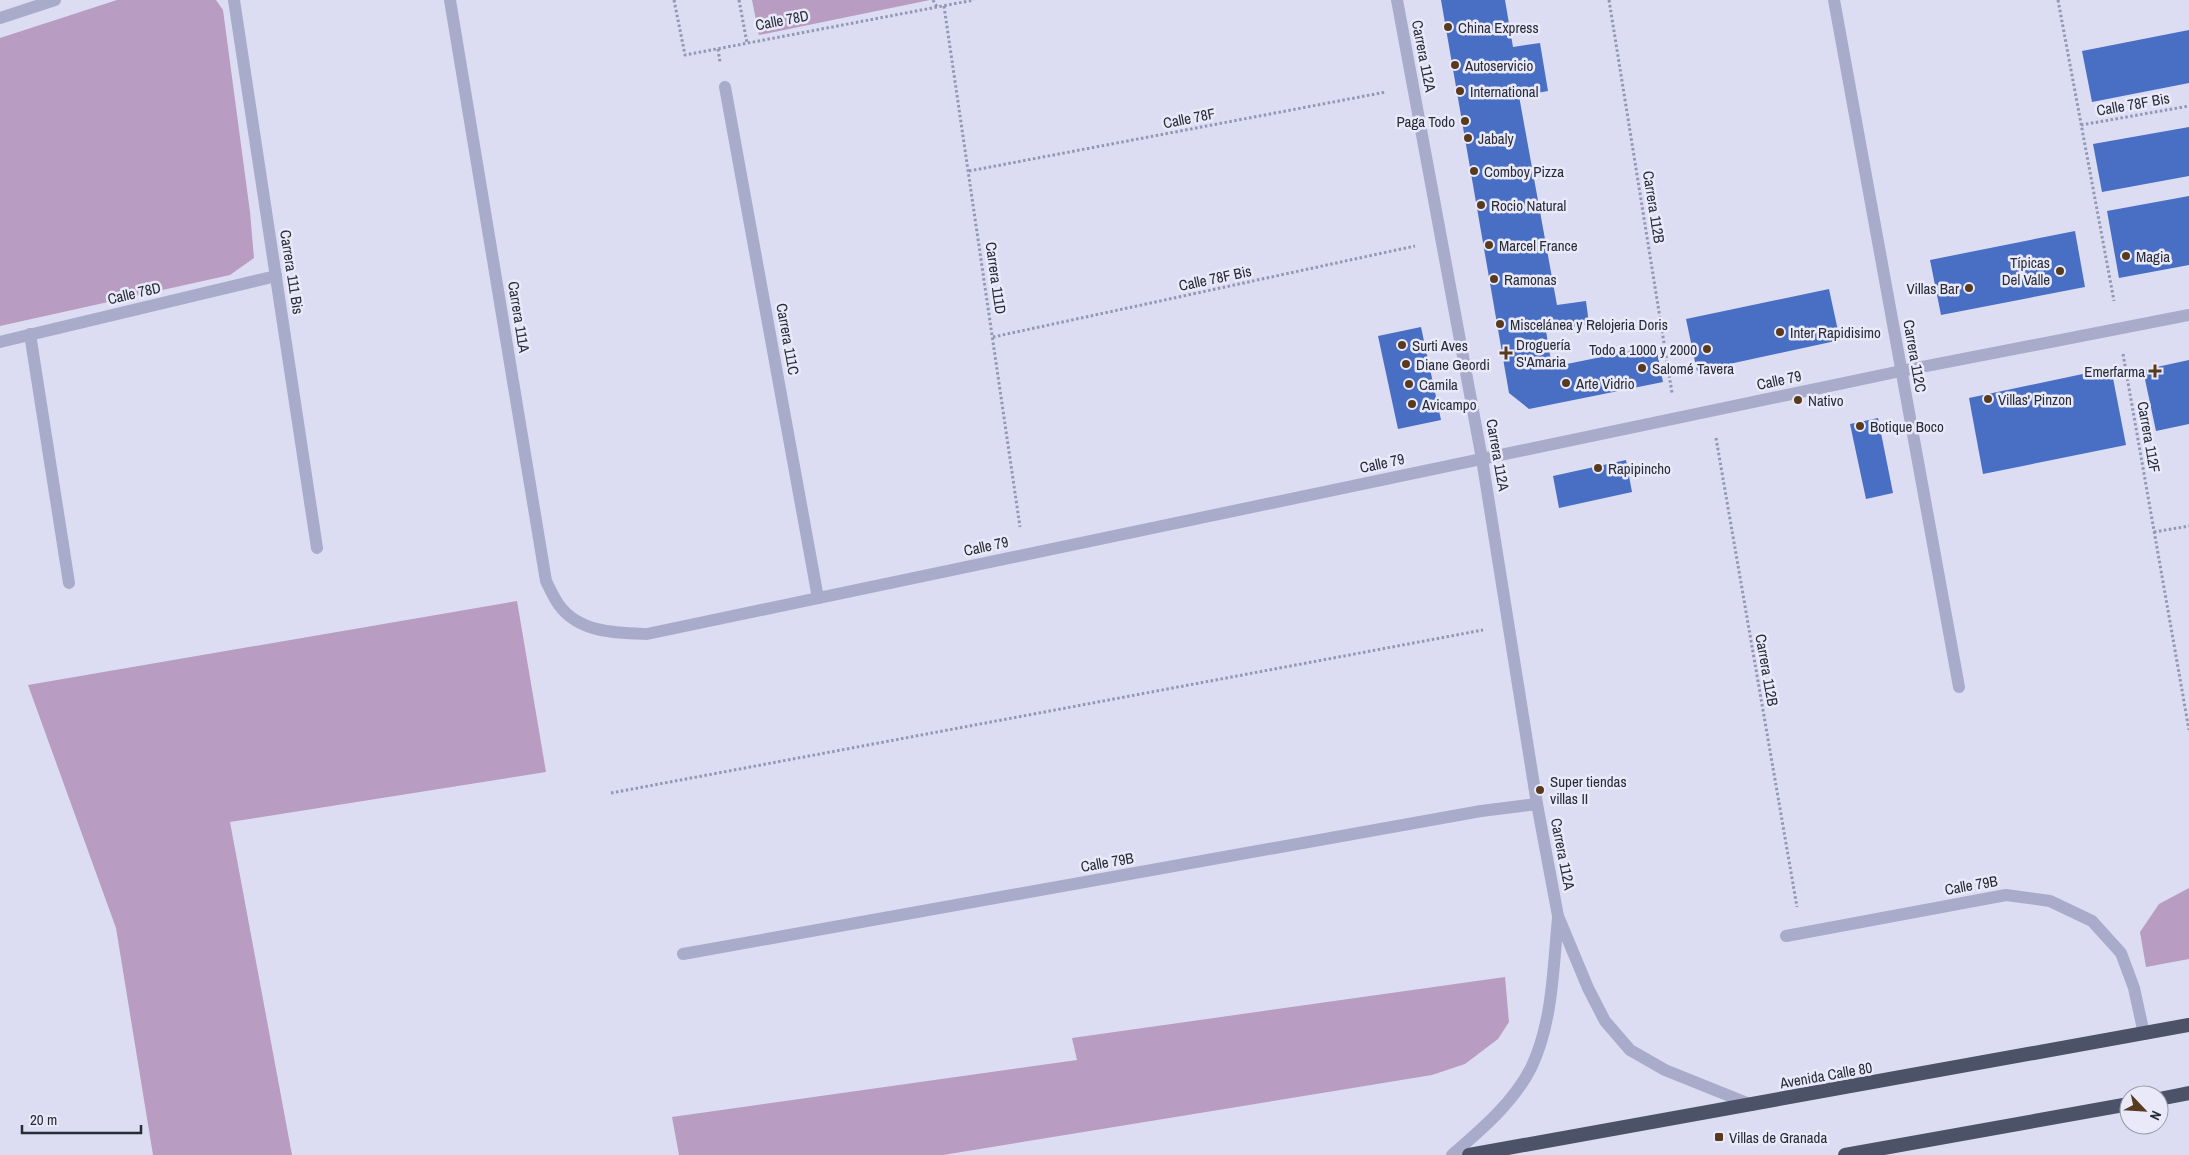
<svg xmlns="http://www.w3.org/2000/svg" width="2189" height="1155" viewBox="0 0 2189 1155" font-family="'Archivo Narrow',sans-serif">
<rect width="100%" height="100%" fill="#dcddf2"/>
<g fill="#b99cc1">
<path d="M 117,0 L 216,0 L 223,10 L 250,212 L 254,258 L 230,275 L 0,326 L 0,38 Z"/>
<path d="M 752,0 L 930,0 L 759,35 Z"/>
<path d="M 517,601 L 546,772 L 230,822 L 292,1155 L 153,1155 L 116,928 L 28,685 Z"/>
<path d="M 2189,888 L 2189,959 L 2146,967 L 2140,932 L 2159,904 Z"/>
<path d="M 1505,977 L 1509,1022 L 1498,1039 L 1465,1064 L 1432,1075 L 943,1155 L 679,1155 L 672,1117 L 1077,1060 L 1072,1038 Z"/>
</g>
<g fill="#486fc4">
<path d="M 1441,0 L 1505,0 L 1513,47 L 1540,43 L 1548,91 L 1519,96 L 1557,305 L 1586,301 L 1589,324 L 1546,331 L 1552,367 L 1656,346 L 1663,382 L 1529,409 L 1509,393 Z"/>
<path d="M 2189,30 L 2189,83 L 2092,102 L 2082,51 Z"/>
<path d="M 2189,127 L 2189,176 L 2102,192 L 2093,144 Z"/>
<path d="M 2189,196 L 2189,265 L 2119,278 L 2107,211 Z"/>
<path d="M 2075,231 L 2085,287 L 1941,315 L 1930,260 Z"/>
<path d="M 1829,289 L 1840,340 L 1697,371 L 1686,319 Z"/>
<path d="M 1421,327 L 1441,420 L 1398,429 L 1378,336 Z"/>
<path d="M 2189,360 L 2189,424 L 2156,431 L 2143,370 Z"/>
<path d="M 2111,368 L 2126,445 L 1983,474 L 1969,398 Z"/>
<path d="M 1878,418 L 1893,493 L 1866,499 L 1850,424 Z"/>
<path d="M 1626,460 L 1632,492 L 1559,508 L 1553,476 Z"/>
</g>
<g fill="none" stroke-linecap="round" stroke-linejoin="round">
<g stroke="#9297b6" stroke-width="3" stroke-dasharray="2.5 2.5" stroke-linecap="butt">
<path d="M 674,0 L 685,55 L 974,0"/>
<path d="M 739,0 L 747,43"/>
<path d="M 933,0 L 937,7"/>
<path d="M 1609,0 L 1672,393"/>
<path d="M 2058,0 L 2114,301"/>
<path d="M 944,6 L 1020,527"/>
<path d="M 718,49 L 720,62"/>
<path d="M 2081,125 L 2189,106"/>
<path d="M 969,171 L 1386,92"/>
<path d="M 993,337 L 1415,246"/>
<path d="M 2123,354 L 2189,730"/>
<path d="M 1716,438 L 1797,907"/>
<path d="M 2154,532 L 2189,526"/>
<path d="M 611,793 L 1483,630"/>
</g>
<path stroke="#a8acca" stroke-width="12" d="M 30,334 L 69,583"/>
<g stroke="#a8acca" stroke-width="12">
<path d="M 234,0 L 317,548"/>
<path d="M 450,0 L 546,581 C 550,589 554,598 559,605 C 579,633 617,633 647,634 L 1901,371 L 2189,315"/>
<path d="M 1834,0 L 1959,687"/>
<path d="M 0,18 L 55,0"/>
<path d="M 725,87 L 818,598"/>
<path d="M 0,342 L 276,276"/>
<path d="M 1786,936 L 2006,895 L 2050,901 L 2092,921 L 2121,953 L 2134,988 L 2144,1034"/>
<path d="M 683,954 L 1481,811 L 1537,804"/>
</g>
<g stroke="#a8acca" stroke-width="12">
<path d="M 1397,0 L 1482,459 L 1537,804 L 1558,916 L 1588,988 L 1605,1021 L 1630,1050 L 1665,1070 L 1752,1105"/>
<path d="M 1452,1155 C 1481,1130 1513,1103 1531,1068 C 1553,1022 1553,968 1558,918"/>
</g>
<g stroke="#4c5268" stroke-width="14">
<path d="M 2159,1099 L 2189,1093"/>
<path d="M 1469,1155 L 2189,1025"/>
<path d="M 1845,1155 L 2129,1104"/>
</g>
</g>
<g fill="#583b1e" stroke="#e9e9f9" stroke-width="2">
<circle cx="1448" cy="27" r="5"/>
<circle cx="1455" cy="65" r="5"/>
<circle cx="1460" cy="91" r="5"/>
<circle cx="1465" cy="121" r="5"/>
<circle cx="1468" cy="138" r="5"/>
<circle cx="1474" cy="171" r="5"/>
<circle cx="1481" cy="205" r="5"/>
<circle cx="1489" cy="245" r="5"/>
<circle cx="2126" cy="256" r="5"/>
<circle cx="2060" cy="271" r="5"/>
<circle cx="1494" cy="279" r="5"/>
<circle cx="1969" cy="288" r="5"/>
<circle cx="1500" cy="324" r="5"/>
<circle cx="1780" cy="332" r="5"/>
<circle cx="1402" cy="345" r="5"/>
<circle cx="1707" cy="349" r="5"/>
<path d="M1503.5 345.5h5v5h5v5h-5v5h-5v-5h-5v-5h5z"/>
<circle cx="1406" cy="364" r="5"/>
<circle cx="1642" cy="368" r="5"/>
<path d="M2152.5 363.5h5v5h5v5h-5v5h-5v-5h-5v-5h5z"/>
<circle cx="1566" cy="383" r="5"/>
<circle cx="1409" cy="384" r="5"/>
<circle cx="1988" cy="399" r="5"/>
<circle cx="1798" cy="400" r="5"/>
<circle cx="1412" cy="404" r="5"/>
<circle cx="1860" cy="426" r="5"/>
<circle cx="1598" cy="468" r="5"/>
<circle cx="1540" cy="790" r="5"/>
<rect x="1714" y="1132" width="10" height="10" rx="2.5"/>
</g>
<g text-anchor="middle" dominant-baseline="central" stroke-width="5" stroke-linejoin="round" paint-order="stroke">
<g font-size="15" fill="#282c37" stroke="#e9e9f9">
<text transform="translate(782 20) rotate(-11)">Calle 78D</text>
<text transform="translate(1424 56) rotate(79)">Carrera 112A</text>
<text transform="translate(2133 104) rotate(-10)">Calle 78F Bis</text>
<text transform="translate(1189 118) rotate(-11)">Calle 78F</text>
<text transform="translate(1654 207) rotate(81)">Carrera 112B</text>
<text transform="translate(292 272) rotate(81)">Carrera 111 Bis</text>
<text transform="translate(996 278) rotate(82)">Carrera 111D</text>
<text transform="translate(1215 278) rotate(-12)">Calle 78F Bis</text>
<text transform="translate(134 293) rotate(-13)">Calle 78D</text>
<text transform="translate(519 317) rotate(81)">Carrera 111A</text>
<text transform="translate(788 339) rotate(80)">Carrera 111C</text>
<text transform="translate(1915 356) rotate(80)">Carrera 112C</text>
<text transform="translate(1779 380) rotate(-12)">Calle 79</text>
<text transform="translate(2149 437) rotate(80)">Carrera 112F</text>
<text transform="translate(1498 455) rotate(80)">Carrera 112A</text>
<text transform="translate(1382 463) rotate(-12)">Calle 79</text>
<text transform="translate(986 546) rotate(-12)">Calle 79</text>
<text transform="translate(1767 670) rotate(80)">Carrera 112B</text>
<text transform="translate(1563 854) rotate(79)">Carrera 112A</text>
<text transform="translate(1107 862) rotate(-10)">Calle 79B</text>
<text transform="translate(1971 885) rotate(-10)">Calle 79B</text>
<text transform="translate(1826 1075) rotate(-10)">Avenida Calle 80</text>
</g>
<g font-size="15" fill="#282c37" stroke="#e9e9f9" text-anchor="start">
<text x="1458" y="27">China Express</text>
<text x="1465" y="65">Autoservicio</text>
<text x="1470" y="91">International</text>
<text x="1455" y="121" text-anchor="end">Paga Todo</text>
<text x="1478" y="138">Jabaly</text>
<text x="1484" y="171">Comboy Pizza</text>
<text x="1491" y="205">Rocio Natural</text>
<text x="1499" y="245">Marcel France</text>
<text x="2136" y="256">Magia</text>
<text x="2050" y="262" text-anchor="end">Típicas<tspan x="2050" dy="17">Del Valle</tspan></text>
<text x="1504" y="279">Ramonas</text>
<text x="1959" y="288" text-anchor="end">Villas Bar</text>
<text x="1510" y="324">Miscelánea y Relojeria Doris</text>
<text x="1790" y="332">Inter Rapidisimo</text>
<text x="1516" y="344">Droguería<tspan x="1516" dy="17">S'Amaria</tspan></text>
<text x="1412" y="345">Surti Aves</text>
<text x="1697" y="349" text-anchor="end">Todo a 1000 y 2000</text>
<text x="1416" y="364">Diane Geordi</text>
<text x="1652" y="368">Salomé Tavera</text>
<text x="2145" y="371" text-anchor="end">Emerfarma</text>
<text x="1576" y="383">Arte Vidrio</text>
<text x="1419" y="384">Camila</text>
<text x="1998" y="399">Villas' Pinzon</text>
<text x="1808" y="400">Nativo</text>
<text x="1422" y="404">Avicampo</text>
<text x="1870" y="426">Botique Boco</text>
<text x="1608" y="468">Rapipincho</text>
<text x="1550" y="781">Super tiendas<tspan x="1550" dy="17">villas II</tspan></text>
<text x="1729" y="1137">Villas de Granada</text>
</g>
</g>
<g transform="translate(2144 1110) rotate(115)"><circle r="24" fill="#e9e9f9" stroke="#9c9dab"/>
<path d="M0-4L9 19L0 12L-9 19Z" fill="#583b1e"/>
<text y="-8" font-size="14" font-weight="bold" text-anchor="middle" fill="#282c37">N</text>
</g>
<path d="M22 1125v8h119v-8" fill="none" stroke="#282c37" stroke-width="2.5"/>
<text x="30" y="1125" font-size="15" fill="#282c37" stroke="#e9e9f9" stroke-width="4" paint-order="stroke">20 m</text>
</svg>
